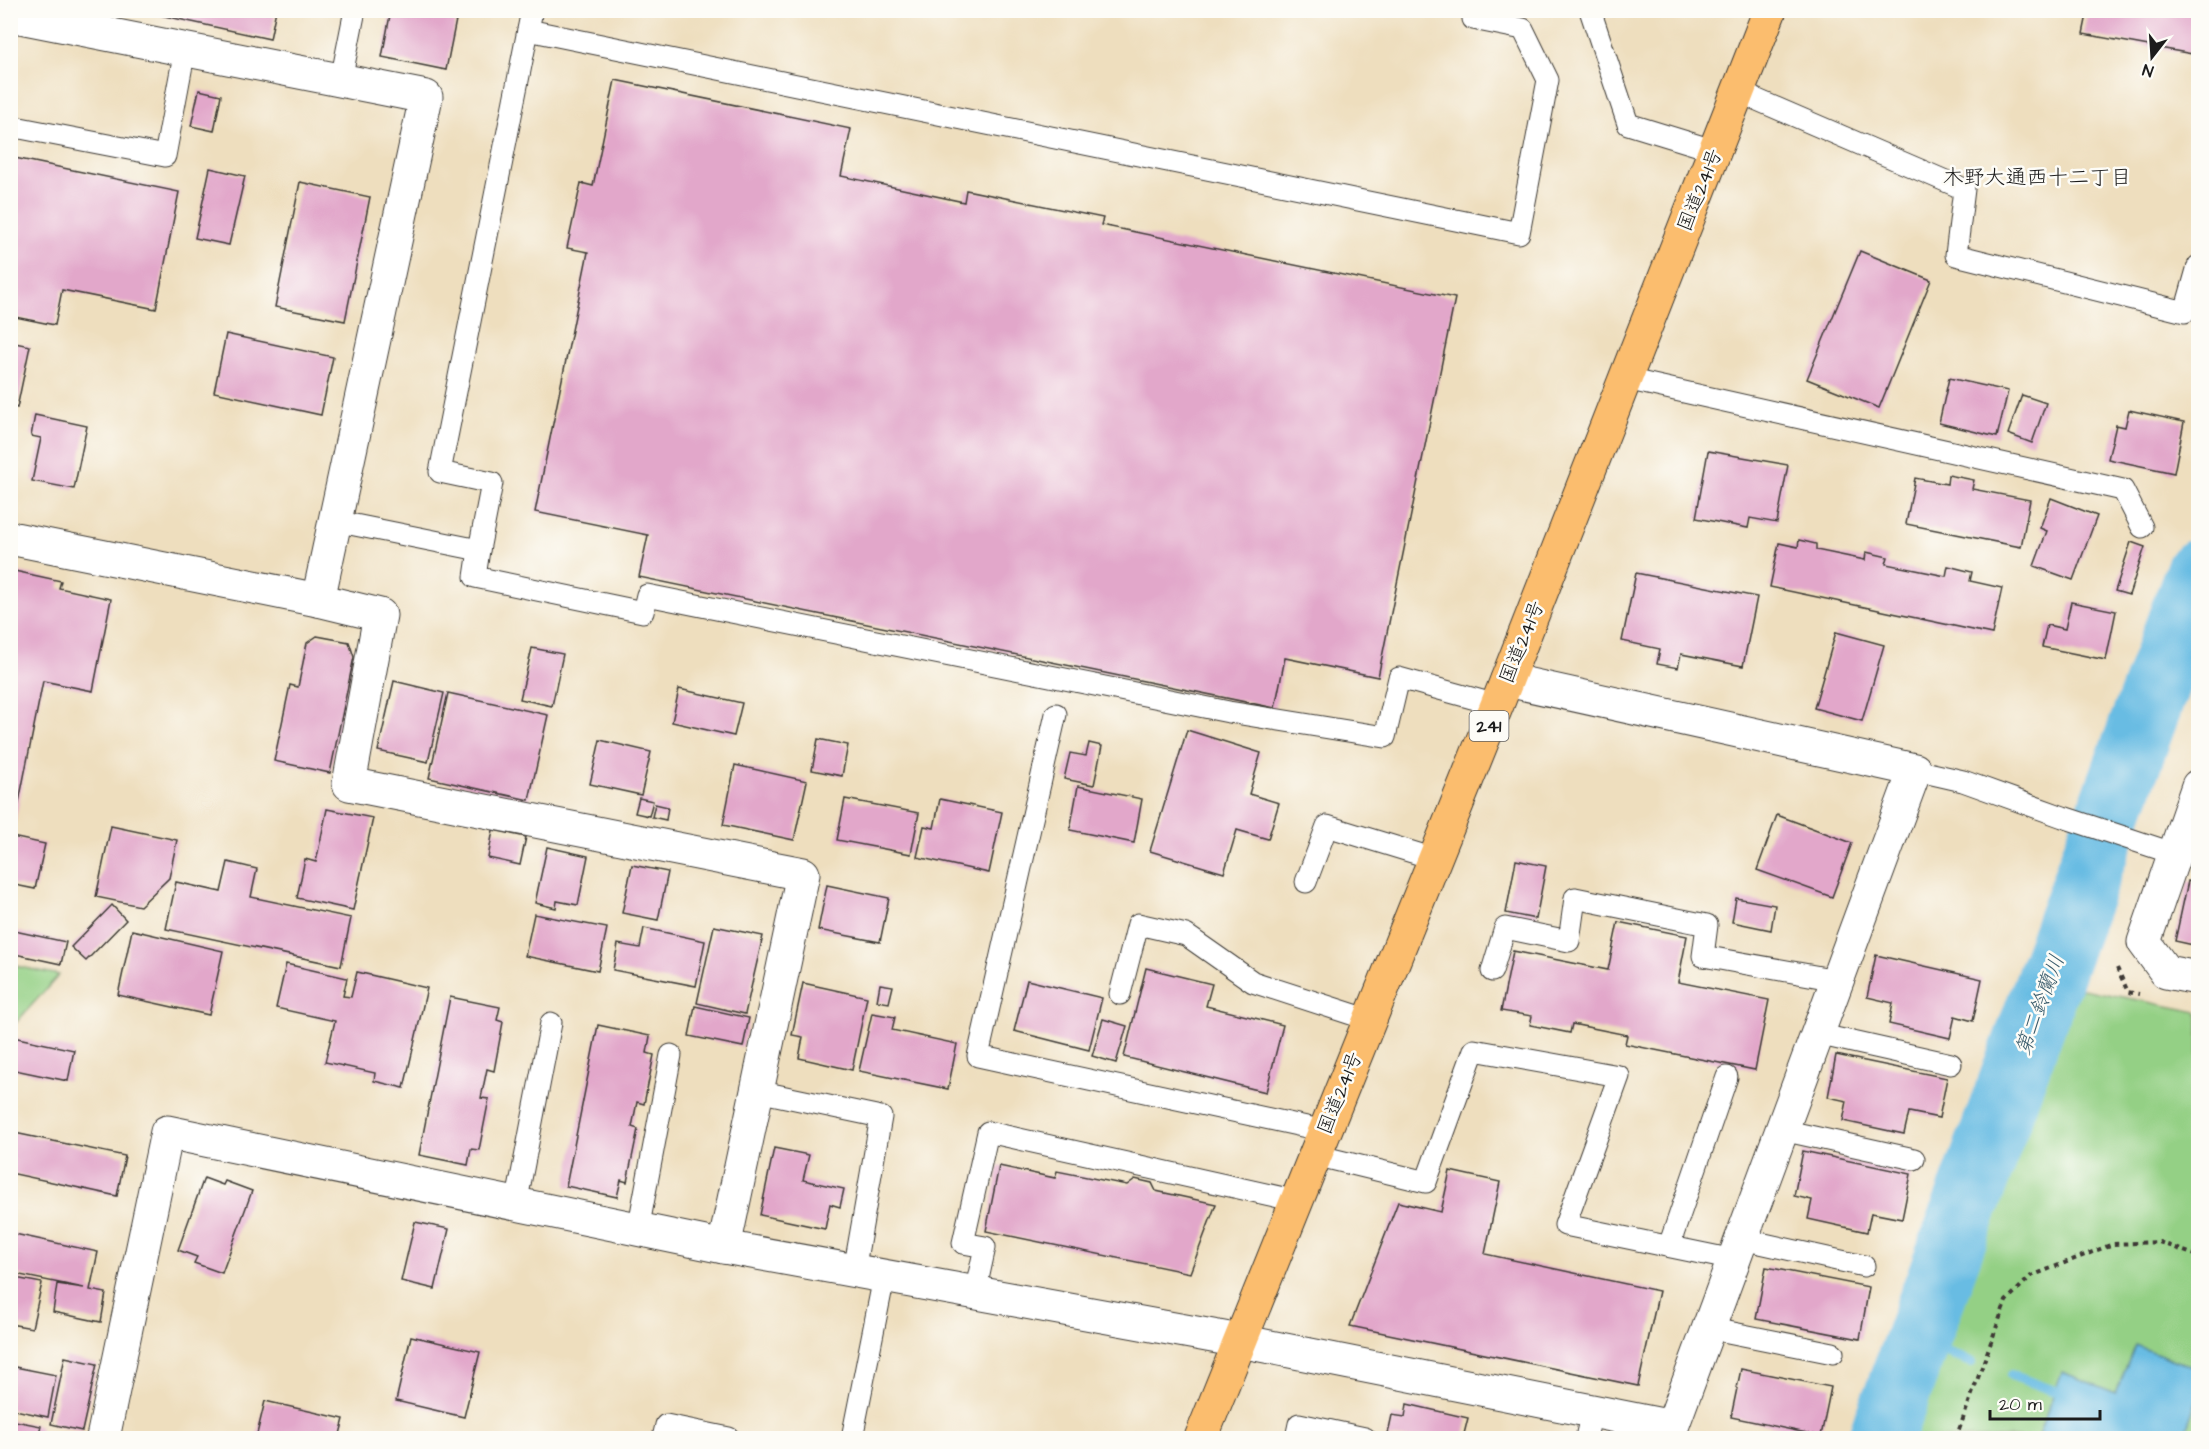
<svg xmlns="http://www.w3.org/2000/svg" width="2209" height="1449" viewBox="0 0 2209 1449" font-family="'Architects Daughter','Klee One',sans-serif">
<rect width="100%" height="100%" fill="#fdfcf7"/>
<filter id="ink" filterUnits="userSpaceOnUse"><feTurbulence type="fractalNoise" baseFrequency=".0167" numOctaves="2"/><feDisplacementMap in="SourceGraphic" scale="12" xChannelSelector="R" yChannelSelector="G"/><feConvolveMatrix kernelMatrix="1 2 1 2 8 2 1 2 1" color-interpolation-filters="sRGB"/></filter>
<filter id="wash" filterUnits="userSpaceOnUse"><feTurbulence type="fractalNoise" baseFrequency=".008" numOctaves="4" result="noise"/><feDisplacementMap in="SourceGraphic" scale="24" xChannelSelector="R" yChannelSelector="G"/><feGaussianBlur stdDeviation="1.35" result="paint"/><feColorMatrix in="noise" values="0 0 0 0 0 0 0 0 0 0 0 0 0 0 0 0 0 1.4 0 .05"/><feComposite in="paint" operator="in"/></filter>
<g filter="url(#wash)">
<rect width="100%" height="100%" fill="#eedebe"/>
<g fill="#94d085" stroke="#587650" stroke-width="1.5">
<path d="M 11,965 L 59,975 L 11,1028 L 10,965 Z"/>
<path d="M 2068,986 L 2198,1012 L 2198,1438 L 1903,1438 Z"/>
</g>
<path fill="#67bce3" stroke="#426c80" stroke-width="1.5" d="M 2135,1345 L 2198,1369 L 2198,1396 L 2183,1438 L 2037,1438 L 2062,1372 L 2116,1393 Z"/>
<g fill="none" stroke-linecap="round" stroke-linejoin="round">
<g stroke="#67bce3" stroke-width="10">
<path d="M 1917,1340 L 1971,1362"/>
<path d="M 2011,1375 L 2068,1396"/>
</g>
<path stroke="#67bce3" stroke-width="66" d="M 1881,1438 L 2198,572"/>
</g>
<g id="blocks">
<g fill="#e2a7ca">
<path d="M 137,10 L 276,10 L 270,39 Z"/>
<path d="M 391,10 L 458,10 L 446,70 L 382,57 Z"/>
<path d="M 2088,10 L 2198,10 L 2198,55 L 2083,34 Z"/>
<path d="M 615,80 L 851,129 L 841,176 L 964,202 L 966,190 L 1103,218 L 1101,225 L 1455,298 L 1378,677 L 1285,658 L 1275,708 L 639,577 L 648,535 L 535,512 L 588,252 L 567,248 L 581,183 L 593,186 Z"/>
<path d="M 199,90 L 221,95 L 214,131 L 191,126 Z"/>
<path d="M 10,157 L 179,192 L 156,309 L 62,290 L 55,325 L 10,316 Z"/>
<path d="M 210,168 L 245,176 L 229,245 L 195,238 Z"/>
<path d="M 300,182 L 370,197 L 345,321 L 275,307 Z"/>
<path d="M 1860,251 L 1931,280 L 1879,408 L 1807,379 Z"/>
<path d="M 226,334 L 333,357 L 321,415 L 214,392 Z"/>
<path d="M 10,342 L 30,346 L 17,408 L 10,406 Z"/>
<path d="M 1949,378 L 2008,391 L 1997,437 L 1939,423 Z"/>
<path d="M 2022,395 L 2046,403 L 2032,443 L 2008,434 Z"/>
<path d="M 2129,410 L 2184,422 L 2174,473 L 2108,459 L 2116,425 L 2125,427 Z"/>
<path d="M 35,415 L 87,426 L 74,489 L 32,481 L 41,438 L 31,436 Z"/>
<path d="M 1708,451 L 1788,465 L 1777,523 L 1750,518 L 1748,528 L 1696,518 Z"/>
<path d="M 1948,475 L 1974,480 L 1972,489 L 2030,500 L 2021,547 L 1906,524 L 1915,478 L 1947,484 Z"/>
<path d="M 2051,498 L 2097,516 L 2073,580 L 2034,566 L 2047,531 L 2040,528 Z"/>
<path d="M 1799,540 L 1816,544 L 1816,550 L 1865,560 L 1866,552 L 1888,557 L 1886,564 L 1946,576 L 1948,566 L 1972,572 L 1970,581 L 2002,588 L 1992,634 L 1770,587 L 1779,543 L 1798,547 Z"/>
<path d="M 2131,542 L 2145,547 L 2129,595 L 2115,591 Z"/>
<path d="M 10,570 L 61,581 L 59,588 L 111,599 L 93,691 L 43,681 L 12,837 L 45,844 L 35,889 L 10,884 Z"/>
<path d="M 1636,573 L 1757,597 L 1743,666 L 1681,654 L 1678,668 L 1657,664 L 1660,649 L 1622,641 Z"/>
<path d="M 2071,602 L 2116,611 L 2106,660 L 2042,647 L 2047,625 L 2065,629 Z"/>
<path d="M 1836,632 L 1884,645 L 1862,721 L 1814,708 Z"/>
<path d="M 317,636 L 349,642 L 354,657 L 330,773 L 274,761 L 290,685 L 298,687 L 307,643 Z"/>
<path d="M 532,648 L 563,654 L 552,706 L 520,699 Z"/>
<path d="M 394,681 L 444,693 L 428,762 L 378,751 Z"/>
<path d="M 679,689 L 742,703 L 734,736 L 672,722 Z"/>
<path d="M 448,693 L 548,715 L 529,800 L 429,778 Z"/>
<path d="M 1187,730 L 1261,753 L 1249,794 L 1279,803 L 1268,839 L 1237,830 L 1224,873 L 1150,851 Z"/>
<path d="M 818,739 L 848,745 L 842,776 L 812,770 Z"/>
<path d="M 600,740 L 651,752 L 641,795 L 590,784 Z"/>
<path d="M 1089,743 L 1102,746 L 1094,785 L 1064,779 L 1070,753 L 1086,756 Z"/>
<path d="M 735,765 L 807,781 L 794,840 L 723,825 Z"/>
<path d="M 1078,786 L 1142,799 L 1134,843 L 1070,830 Z"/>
<path d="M 639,798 L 653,801 L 649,816 L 635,813 Z"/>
<path d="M 845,799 L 919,813 L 911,854 L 837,840 Z"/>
<path d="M 940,799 L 1002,812 L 989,873 L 917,857 L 924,826 L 934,828 Z"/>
<path d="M 655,804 L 668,807 L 666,820 L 652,817 Z"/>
<path d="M 327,809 L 373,818 L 353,910 L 297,898 L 305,859 L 316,862 Z"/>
<path d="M 1777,815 L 1852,843 L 1832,897 L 1757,870 Z"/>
<path d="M 111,826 L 177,840 L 169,878 L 140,906 L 96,897 Z"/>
<path d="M 493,830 L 526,837 L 520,865 L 488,858 Z"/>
<path d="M 547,847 L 588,856 L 578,905 L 557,901 L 556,908 L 535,903 Z"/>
<path d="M 1516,860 L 1546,866 L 1536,919 L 1506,913 Z"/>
<path d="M 228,862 L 257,869 L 251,897 L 351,918 L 341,966 L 166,929 L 176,882 L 221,892 Z"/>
<path d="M 632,865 L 668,872 L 658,920 L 622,913 Z"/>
<path d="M 2188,881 L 2198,884 L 2198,946 L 2175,941 Z"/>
<path d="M 827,885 L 889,898 L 880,942 L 818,930 Z"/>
<path d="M 1736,898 L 1775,905 L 1771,930 L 1732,922 Z"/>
<path d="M 112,905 L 126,920 L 86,961 L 71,947 Z"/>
<path d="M 534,914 L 607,928 L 598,971 L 525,956 Z"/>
<path d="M 1618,922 L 1687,936 L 1678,982 L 1769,1000 L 1755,1070 L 1625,1044 L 1627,1035 L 1572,1024 L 1570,1033 L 1530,1025 L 1532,1016 L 1501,1011 L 1513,951 L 1608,970 Z"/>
<path d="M 714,926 L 763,936 L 745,1014 L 697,1003 Z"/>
<path d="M 644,928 L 705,941 L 696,986 L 613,970 L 618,944 L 640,948 Z"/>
<path d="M 10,930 L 66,942 L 61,964 L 10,953 Z"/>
<path d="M 132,930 L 223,951 L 209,1015 L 118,995 Z"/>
<path d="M 1876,955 L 1982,979 L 1973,1021 L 1955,1016 L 1950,1038 L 1889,1024 L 1893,1003 L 1867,997 Z"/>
<path d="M 286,964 L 347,978 L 343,996 L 351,997 L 357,972 L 427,988 L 404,1088 L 374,1081 L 375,1073 L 325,1062 L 335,1021 L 276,1008 Z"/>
<path d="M 1146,968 L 1212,984 L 1206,1006 L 1283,1025 L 1266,1092 L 1124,1057 Z"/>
<path d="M 1027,980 L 1102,998 L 1089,1050 L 1014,1031 Z"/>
<path d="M 803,983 L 867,997 L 852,1070 L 799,1058 L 803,1037 L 792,1035 Z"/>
<path d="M 880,984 L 893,986 L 889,1003 L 877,1001 Z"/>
<path d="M 450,997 L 500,1007 L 497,1020 L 503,1022 L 494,1071 L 487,1069 L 481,1098 L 489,1099 L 479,1150 L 471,1149 L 468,1165 L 419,1155 Z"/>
<path d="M 695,1006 L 749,1018 L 743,1047 L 689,1036 Z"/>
<path d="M 872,1013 L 895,1017 L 892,1030 L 957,1044 L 948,1089 L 859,1071 Z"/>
<path d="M 1103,1019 L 1127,1026 L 1116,1063 L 1092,1056 Z"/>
<path d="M 598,1025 L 650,1036 L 647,1053 L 654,1055 L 644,1104 L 637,1102 L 632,1127 L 638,1129 L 627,1182 L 621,1180 L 617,1197 L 566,1186 Z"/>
<path d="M 13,1037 L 74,1050 L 68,1081 L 10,1069 Z"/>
<path d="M 1836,1055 L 1947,1078 L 1939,1118 L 1909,1112 L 1904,1134 L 1843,1121 L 1847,1101 L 1828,1097 Z"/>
<path d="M 10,1132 L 125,1156 L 117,1196 L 10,1173 Z"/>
<path d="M 774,1148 L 809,1155 L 803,1180 L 844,1189 L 840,1207 L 830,1204 L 825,1229 L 760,1215 Z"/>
<path d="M 1803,1151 L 1911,1174 L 1902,1219 L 1871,1213 L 1867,1232 L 1808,1219 L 1812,1200 L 1794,1196 Z"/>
<path d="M 999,1166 L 1055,1178 L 1057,1171 L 1127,1185 L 1135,1179 L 1152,1183 L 1156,1191 L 1216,1204 L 1190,1273 L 986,1231 Z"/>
<path d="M 1450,1171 L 1500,1182 L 1485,1254 L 1659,1291 L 1638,1386 L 1350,1326 L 1398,1202 L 1441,1212 Z"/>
<path d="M 204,1178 L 223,1185 L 225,1181 L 252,1191 L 222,1273 L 194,1263 L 197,1257 L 178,1250 Z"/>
<path d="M 415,1222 L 449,1229 L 435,1289 L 401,1281 Z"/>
<path d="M 10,1233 L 98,1252 L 90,1290 L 106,1293 L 101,1322 L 53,1312 L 57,1284 L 84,1288 L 10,1273 Z"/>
<path d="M 1766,1267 L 1869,1287 L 1860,1339 L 1756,1319 Z"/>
<path d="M 10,1277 L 42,1283 L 32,1328 L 10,1324 Z"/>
<path d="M 411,1336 L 480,1352 L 464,1417 L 396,1401 Z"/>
<path d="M 65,1357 L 97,1364 L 82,1431 L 51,1424 Z"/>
<path d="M 10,1366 L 56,1375 L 48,1417 L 10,1409 Z"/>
<path d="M 1741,1369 L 1831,1387 L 1821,1436 L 1731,1417 Z"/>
<path d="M 265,1401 L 344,1419 L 339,1438 L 256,1438 Z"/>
<path d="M 1407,1404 L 1468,1418 L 1463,1438 L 1387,1438 L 1392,1415 L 1405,1417 Z"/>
<path d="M 10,1420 L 41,1426 L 38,1438 L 10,1438 Z"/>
</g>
</g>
</g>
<g filter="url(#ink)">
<use href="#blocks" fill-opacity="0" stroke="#3c3934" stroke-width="1.5"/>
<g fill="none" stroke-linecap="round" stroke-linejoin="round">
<g stroke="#3c3934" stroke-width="23">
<g id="lane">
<path d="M 1590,10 L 1628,124 L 1716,151"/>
<path d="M 528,30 L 1519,233 L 1548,80 L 1523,29 L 1473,19"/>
<path d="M 341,80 L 355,10"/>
<path d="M 1739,92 L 1964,189 L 1956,255 L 2185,312 L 2198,266"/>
<path d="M 10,126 L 165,156 L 185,49"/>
<path d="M 1626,379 L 2123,490 L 2142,527"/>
<path d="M 335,521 L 479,550 L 492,483 L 440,472 L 532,10"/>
<path d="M 479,550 L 475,577 L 643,612 L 647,595 L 1229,712 L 1385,737 L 1399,678 L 1497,705"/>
<path d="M 1056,714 L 978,1056 L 1325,1131"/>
<path d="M 1915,770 L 1963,781 L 2063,817 L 2175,854"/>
<path d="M 1306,882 L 1327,826 L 1435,859"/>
<path d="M 1492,971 L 1505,928 L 1569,941 L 1575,898 L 1707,925 L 1703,956 L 1837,980"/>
<path d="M 1120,994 L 1138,924 L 1186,935 L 1253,982 L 1370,1020"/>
<path d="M 1817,1034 L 1951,1064"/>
<path d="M 757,1091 L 881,1117 L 854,1271"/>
<path d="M 1782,1130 L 1914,1159"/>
<path d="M 1315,1155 L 1426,1182 L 1474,1050 L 1619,1076 L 1565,1225 L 1734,1260"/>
<path d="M 516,1205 L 551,1023"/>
<path d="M 638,1230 L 671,1055"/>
<path d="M 1742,1239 L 1864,1266"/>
<path d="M 1669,1246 L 1727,1077"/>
<path d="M 975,1293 L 985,1247 L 963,1243 L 988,1132 L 1297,1201"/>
<path d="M 1708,1328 L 1833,1353"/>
<path d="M 663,1438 L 666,1425 L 729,1438"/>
<path d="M 852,1438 L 884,1277"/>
<path d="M 1296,1438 L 1299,1424 L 1365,1438"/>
<path d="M 1586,1438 L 1592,1411"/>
</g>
</g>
<g stroke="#3c3934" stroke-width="35">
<g id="street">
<path d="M 10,15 L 426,97 L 318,600"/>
<path d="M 10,538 L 318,600 L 380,615 L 349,784 L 803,874 L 724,1247"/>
<path d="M 2198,786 L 2144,942 L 2166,972 L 2198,978"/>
<path d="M 103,1438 L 167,1132 L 724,1247 L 1240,1341 L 1672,1427 L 1915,770 L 1507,680"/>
</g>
</g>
<g stroke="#3c3934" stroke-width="35">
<path id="highway" d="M 1201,1438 L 1497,705 L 1770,10"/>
</g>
<g stroke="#3c3934" stroke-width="4" stroke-dasharray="4.5 4.5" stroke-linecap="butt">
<path d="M 2117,968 L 2128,992 L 2139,994"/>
<path d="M 1956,1438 L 2006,1301 L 2031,1276 L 2113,1244 L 2159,1242 L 2198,1256"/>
</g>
<use href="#lane" stroke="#fff" stroke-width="21"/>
<use href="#street" stroke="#fff" stroke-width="33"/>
<use href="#highway" stroke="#fbbd6e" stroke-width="33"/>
</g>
</g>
<g text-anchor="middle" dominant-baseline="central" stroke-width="5" stroke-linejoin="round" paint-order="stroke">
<rect fill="#fdfcf7" stroke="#605f5e" stroke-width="1.5" x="1469.5" y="711" width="39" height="30" rx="4.5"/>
<g font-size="18" font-weight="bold" fill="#1c1c1c">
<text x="1489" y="726">241</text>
</g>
<g font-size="20" fill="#1c1c1c" stroke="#fdfcf7">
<text transform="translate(1700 190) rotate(-68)">国道241号</text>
<text transform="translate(1522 642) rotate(-68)">国道241号</text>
<text transform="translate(1340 1093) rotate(-68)">国道241号</text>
</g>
<g font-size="21" fill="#1c1c1c" stroke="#fdfcf7">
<text x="2037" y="177">木野大通西十二丁目</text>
</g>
<g font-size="21" font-style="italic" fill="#3a5c6c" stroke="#fdfcf7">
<text transform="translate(2040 1005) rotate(-70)">第二鈴蘭川</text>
</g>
</g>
<rect width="2209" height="1449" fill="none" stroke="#fdfcf7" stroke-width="36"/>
<g transform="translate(2152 57) rotate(197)" stroke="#fdfcf7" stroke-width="4.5" paint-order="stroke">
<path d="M0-4.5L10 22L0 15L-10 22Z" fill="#1c1c1c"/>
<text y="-9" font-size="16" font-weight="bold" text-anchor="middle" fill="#1c1c1c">N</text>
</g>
<path d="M1990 1410v9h110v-9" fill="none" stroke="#1c1c1c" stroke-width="3"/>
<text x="1999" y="1410" font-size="18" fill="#1c1c1c" stroke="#fdfcf7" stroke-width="4.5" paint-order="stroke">20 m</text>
</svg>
